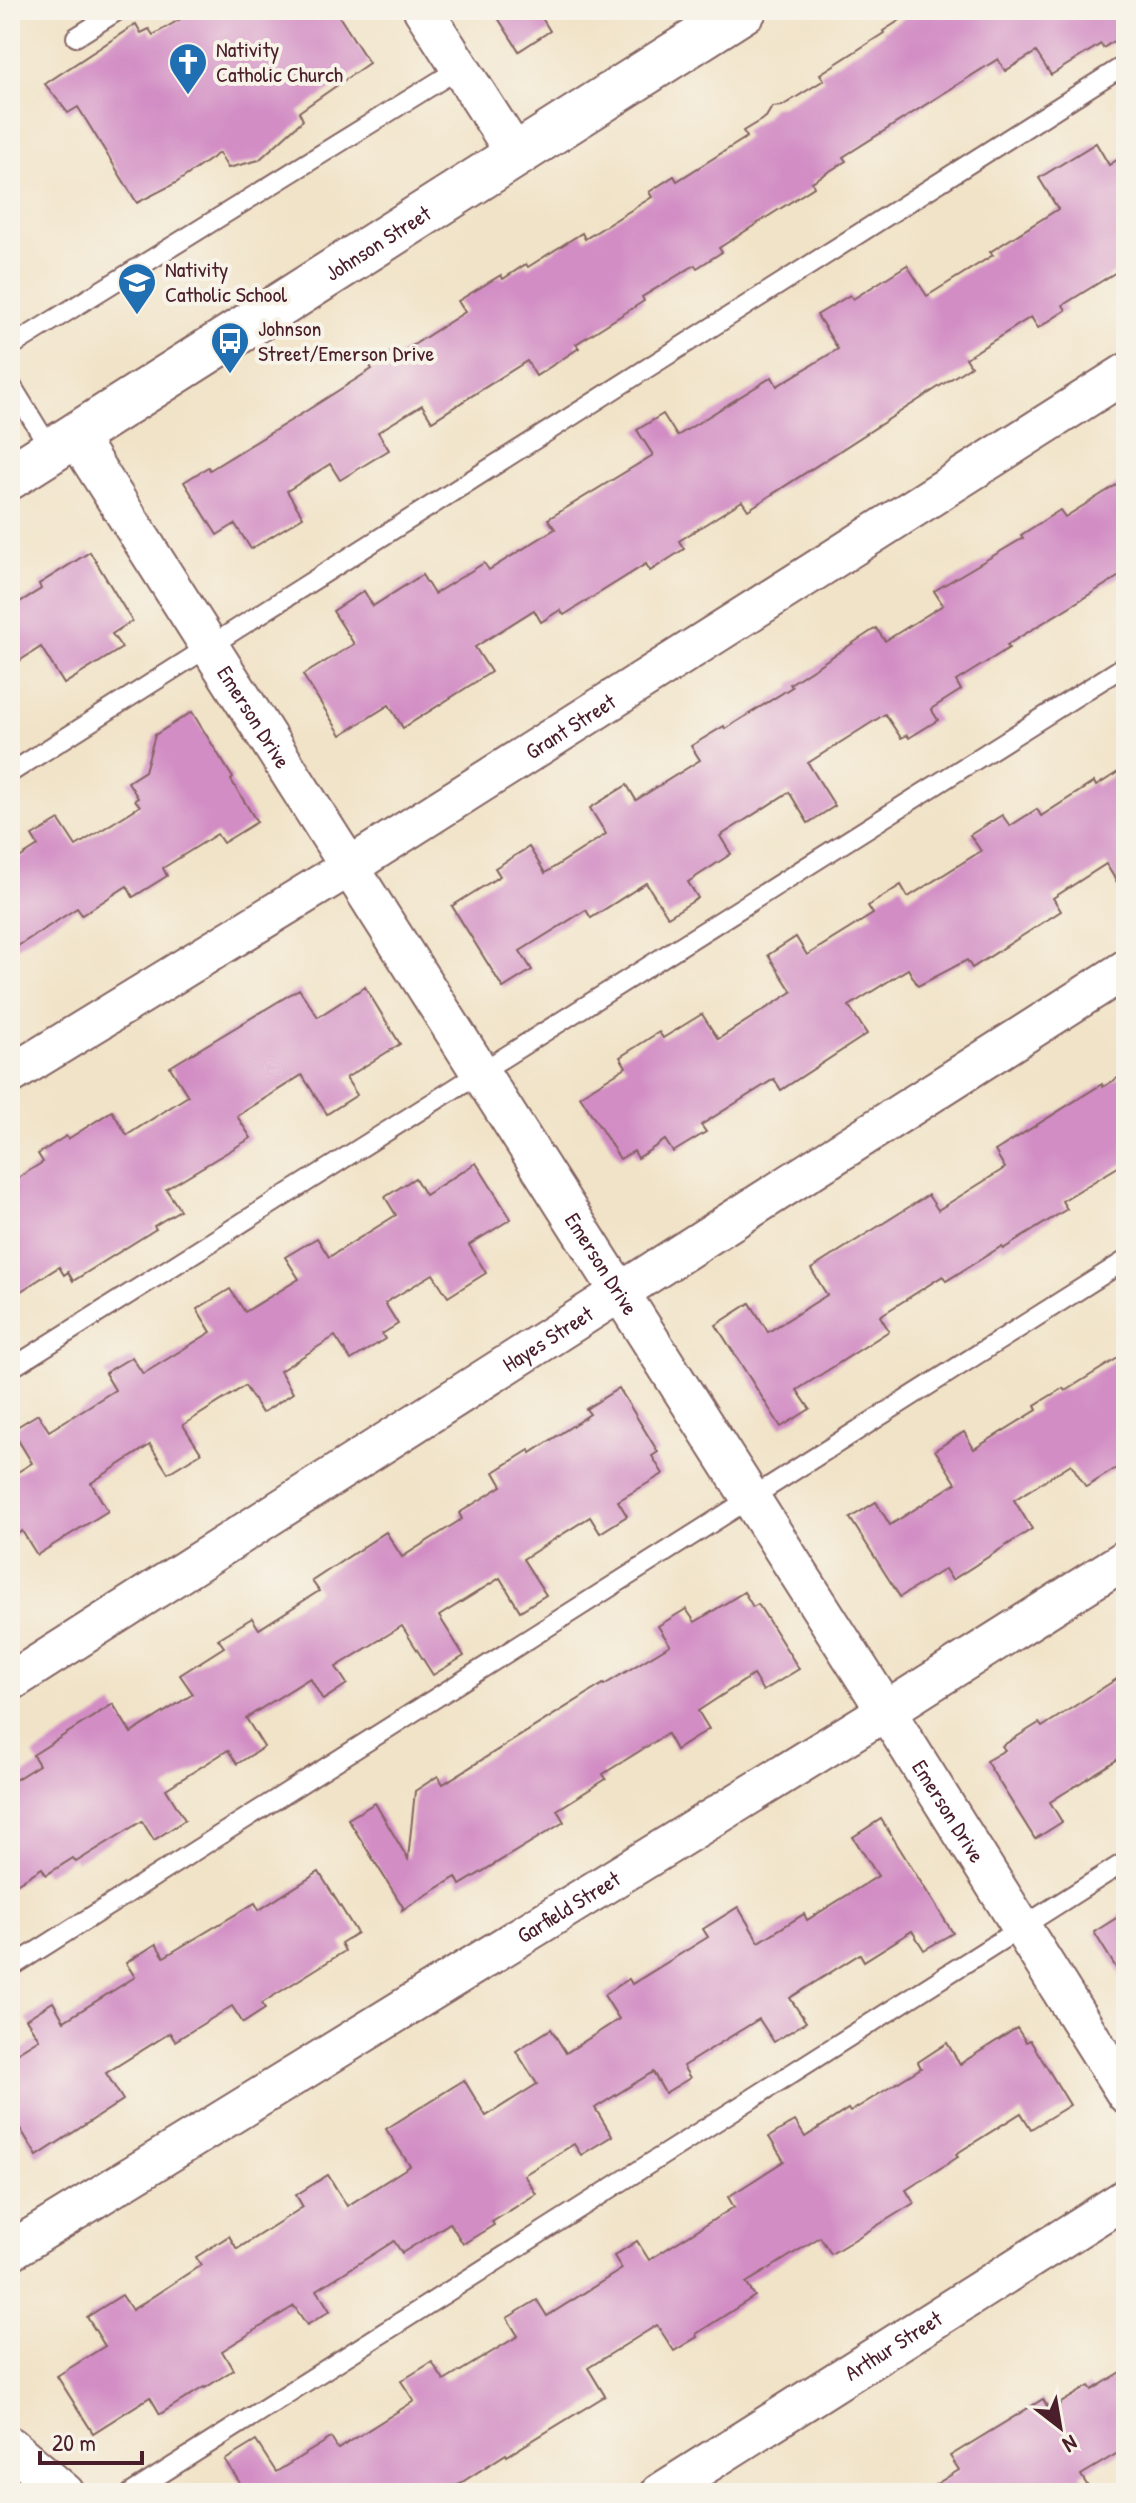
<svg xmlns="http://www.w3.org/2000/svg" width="1136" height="2503" viewBox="0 0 1136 2503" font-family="'Patrick Hand',sans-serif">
<rect width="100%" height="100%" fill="#f7f3e8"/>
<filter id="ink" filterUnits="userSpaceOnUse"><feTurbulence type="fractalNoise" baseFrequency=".0125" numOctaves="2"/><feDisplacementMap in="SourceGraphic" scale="16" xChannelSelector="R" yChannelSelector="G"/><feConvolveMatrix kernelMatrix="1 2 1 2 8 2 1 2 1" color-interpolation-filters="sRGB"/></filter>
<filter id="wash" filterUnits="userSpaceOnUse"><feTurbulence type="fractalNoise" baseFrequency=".006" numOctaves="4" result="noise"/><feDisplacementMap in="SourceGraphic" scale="32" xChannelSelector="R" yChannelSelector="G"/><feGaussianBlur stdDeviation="1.8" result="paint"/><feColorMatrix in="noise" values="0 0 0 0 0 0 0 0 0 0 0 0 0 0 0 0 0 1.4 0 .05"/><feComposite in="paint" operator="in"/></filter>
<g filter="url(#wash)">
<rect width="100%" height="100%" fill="#f1e3c8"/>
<g id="blocks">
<g fill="#d28dc4">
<path d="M 196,10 L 335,10 L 369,63 L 299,112 L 303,120 L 259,160 L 228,168 L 219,153 L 176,183 L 137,203 L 78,107 L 68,113 L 45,84 L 136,24 L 141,33 L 149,29 L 153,35 Z"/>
<path d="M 493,10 L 537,10 L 550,31 L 519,51 Z"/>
<path d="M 916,10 L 1126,10 L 1126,33 L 1103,48 L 1101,44 L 1051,75 L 1036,52 L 1005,71 L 998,59 L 843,157 L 846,161 L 812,182 L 814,187 L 719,248 L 722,252 L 697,268 L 695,265 L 642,297 L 644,301 L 576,344 L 579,348 L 536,376 L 527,361 L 432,421 L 422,405 L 378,432 L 389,450 L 340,480 L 330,464 L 287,491 L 303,517 L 251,549 L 235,524 L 217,535 L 184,482 L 208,467 L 210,470 L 303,413 L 372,369 L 370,366 L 393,351 L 396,356 L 465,312 L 458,301 L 501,275 L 503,279 L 526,264 L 528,267 L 582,233 L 585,239 L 652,197 L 649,192 L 674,176 L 677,181 L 747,137 L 743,131 L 766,117 L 772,107 L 782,106 L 824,80 L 820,74 L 884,33 L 883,31 Z"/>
<path d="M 1096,143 L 1109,165 L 1126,154 L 1126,266 L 1063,305 L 1066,310 L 1038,328 L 1031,317 L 966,358 L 971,366 L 748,510 L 742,501 L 679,541 L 684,549 L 650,571 L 646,564 L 564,615 L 560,610 L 541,622 L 534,610 L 475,647 L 491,672 L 403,728 L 389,705 L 341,735 L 303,675 L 354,644 L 333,611 L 364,591 L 373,606 L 422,575 L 434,594 L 484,563 L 489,570 L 555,529 L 548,519 L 653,455 L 637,430 L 663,414 L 677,436 L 772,377 L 777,386 L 838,349 L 817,315 L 850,295 L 853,299 L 907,265 L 927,296 L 993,255 L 990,252 L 1058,209 L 1039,178 Z"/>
<path d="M 1126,479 L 1126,572 L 1007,645 L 1009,648 L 956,681 L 961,690 L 931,709 L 938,720 L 909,738 L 907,735 L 901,738 L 885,714 L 808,763 L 835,806 L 808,823 L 789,792 L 720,836 L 731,854 L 688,882 L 698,898 L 668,917 L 646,883 L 591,918 L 586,910 L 520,951 L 532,970 L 503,988 L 452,906 L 500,876 L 495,868 L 529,847 L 545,873 L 606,834 L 590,808 L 627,785 L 636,800 L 700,760 L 691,746 L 724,726 L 725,729 L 792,687 L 790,684 L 876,628 L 885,641 L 943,605 L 934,591 L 1023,538 L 1021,535 L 1060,510 L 1065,517 Z"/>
<path d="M 90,552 L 132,621 L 112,634 L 122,648 L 64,684 L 41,647 L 10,667 L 10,608 L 41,589 L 39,584 Z"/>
<path d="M 192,712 L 233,778 L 231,780 L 257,822 L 223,843 L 217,834 L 163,868 L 167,876 L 133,897 L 127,886 L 82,915 L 77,908 L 10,951 L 10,864 L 38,846 L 32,836 L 59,820 L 76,846 L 140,806 L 135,800 L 138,798 L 128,782 L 145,771 L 155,735 Z"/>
<path d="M 1126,767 L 1126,897 L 1106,864 L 1053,898 L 1061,911 L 972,968 L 967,960 L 918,986 L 908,969 L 849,1006 L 867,1034 L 781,1090 L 774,1079 L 701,1125 L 706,1132 L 673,1152 L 665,1140 L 638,1158 L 634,1151 L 620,1159 L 580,1096 L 626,1067 L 620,1057 L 659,1032 L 663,1038 L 702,1014 L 718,1039 L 792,992 L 768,955 L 796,937 L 807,955 L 873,914 L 868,906 L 901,885 L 908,897 L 981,851 L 970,835 L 1002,815 L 1010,826 L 1037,809 L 1041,816 L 1094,782 L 1096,786 Z"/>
<path d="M 365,987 L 400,1044 L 346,1078 L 357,1095 L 327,1114 L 302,1075 L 237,1116 L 251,1138 L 166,1189 L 180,1210 L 154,1226 L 156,1229 L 73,1281 L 68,1272 L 64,1275 L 59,1267 L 10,1298 L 10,1183 L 43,1162 L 38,1154 L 66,1136 L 68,1139 L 112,1111 L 127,1135 L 188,1096 L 170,1067 L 299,989 L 318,1017 Z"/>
<path d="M 1126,1073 L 1126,1162 L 1062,1201 L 1067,1209 L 1003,1249 L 1002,1246 L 946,1281 L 943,1276 L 880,1316 L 889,1331 L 797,1390 L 810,1409 L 781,1427 L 716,1325 L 750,1303 L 768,1332 L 827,1295 L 811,1269 L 928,1195 L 938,1210 L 1005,1168 L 995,1151 L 1102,1084 L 1103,1087 Z"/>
<path d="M 476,1163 L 511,1219 L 469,1245 L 486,1273 L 448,1297 L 433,1274 L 385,1303 L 398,1324 L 382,1334 L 385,1339 L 351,1360 L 335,1336 L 280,1371 L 293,1393 L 262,1413 L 245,1386 L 183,1425 L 201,1453 L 168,1473 L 150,1445 L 91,1483 L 108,1511 L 37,1555 L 22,1531 L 10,1539 L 10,1477 L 32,1463 L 12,1430 L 38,1414 L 49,1431 L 115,1390 L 105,1373 L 132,1357 L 143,1374 L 211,1332 L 197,1309 L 230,1289 L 245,1312 L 299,1279 L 285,1257 L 317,1238 L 329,1257 L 396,1215 L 385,1197 L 415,1178 L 425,1195 Z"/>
<path d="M 1126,1353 L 1126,1462 L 1086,1487 L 1071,1464 L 1014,1500 L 1032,1529 L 952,1580 L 945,1569 L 900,1597 L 850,1518 L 876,1502 L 890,1525 L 956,1483 L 935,1450 L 964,1432 L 974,1449 L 1037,1410 L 1035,1405 L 1063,1388 L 1065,1391 Z"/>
<path d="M 619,1388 L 658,1452 L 652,1456 L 663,1474 L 618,1501 L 627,1516 L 600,1533 L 590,1517 L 523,1559 L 546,1595 L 520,1611 L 500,1578 L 439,1616 L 464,1656 L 433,1675 L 402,1626 L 336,1667 L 347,1684 L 323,1700 L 310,1678 L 246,1718 L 264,1747 L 237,1764 L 228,1750 L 166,1789 L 185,1820 L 154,1840 L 142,1821 L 76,1862 L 73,1858 L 46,1875 L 42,1868 L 10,1888 L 10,1783 L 39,1765 L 33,1755 L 113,1704 L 131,1733 L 193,1694 L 180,1675 L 224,1647 L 218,1639 L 252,1618 L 259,1629 L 319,1591 L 312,1581 L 386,1532 L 402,1557 L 462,1519 L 459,1513 L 502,1486 L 494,1472 L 529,1450 L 531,1453 L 590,1414 L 586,1409 Z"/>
<path d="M 744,1592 L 753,1607 L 758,1604 L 799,1669 L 763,1691 L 753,1675 L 698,1711 L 709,1729 L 676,1750 L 667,1734 L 603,1774 L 606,1779 L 557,1810 L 564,1822 L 460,1885 L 456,1877 L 402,1910 L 403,1907 L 348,1819 L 375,1803 L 408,1859 L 415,1791 L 438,1776 L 443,1784 L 603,1684 L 604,1685 L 670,1645 L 658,1626 L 686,1609 L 695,1622 Z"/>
<path d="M 1126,1673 L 1126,1754 L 1050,1802 L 1062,1822 L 1035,1839 L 986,1761 L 1005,1750 L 1002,1746 L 1039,1723 L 1042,1727 Z"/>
<path d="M 881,1819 L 953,1933 L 924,1950 L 912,1931 L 864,1961 L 860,1954 L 790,1998 L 806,2022 L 774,2042 L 759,2019 L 683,2066 L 690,2078 L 665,2093 L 653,2072 L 595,2108 L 612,2136 L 581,2155 L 574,2144 L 524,2175 L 536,2194 L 492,2222 L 494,2225 L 463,2244 L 450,2223 L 402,2253 L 394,2241 L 317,2290 L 330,2311 L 307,2325 L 294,2306 L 222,2351 L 233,2370 L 205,2388 L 204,2387 L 160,2414 L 150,2397 L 93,2433 L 57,2376 L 105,2346 L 87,2317 L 122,2295 L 132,2310 L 201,2265 L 196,2257 L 229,2236 L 237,2249 L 303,2207 L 296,2195 L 328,2175 L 347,2206 L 410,2166 L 386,2129 L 464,2080 L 486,2116 L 537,2084 L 516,2051 L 551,2029 L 566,2053 L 619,2019 L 604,1995 L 629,1979 L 632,1984 L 708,1937 L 703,1929 L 738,1907 L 759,1942 L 804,1914 L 807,1920 L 878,1876 L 853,1837 Z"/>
<path d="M 319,1872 L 357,1933 L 341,1943 L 345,1951 L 262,2003 L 265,2009 L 243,2023 L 232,2006 L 175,2041 L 170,2033 L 106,2073 L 123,2100 L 37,2156 L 20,2128 L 10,2134 L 10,2057 L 39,2039 L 26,2019 L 53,2002 L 64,2021 L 135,1977 L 126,1963 L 156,1944 L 164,1957 L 255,1903 L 259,1910 Z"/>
<path d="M 1126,1912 L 1126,1984 L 1094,1932 Z"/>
<path d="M 1017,2028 L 1026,2042 L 1030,2040 L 1070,2105 L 1031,2129 L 1021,2113 L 956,2154 L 958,2157 L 906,2190 L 914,2203 L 831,2254 L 820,2237 L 746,2283 L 755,2296 L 696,2334 L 697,2337 L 674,2351 L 657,2325 L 588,2368 L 605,2396 L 507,2456 L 506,2454 L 445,2493 L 242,2493 L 245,2491 L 225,2460 L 256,2441 L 276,2472 L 331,2438 L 338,2449 L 414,2401 L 401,2381 L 432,2362 L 444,2381 L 518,2336 L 507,2318 L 537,2300 L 547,2316 L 622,2269 L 614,2256 L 637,2241 L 649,2260 L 734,2207 L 728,2197 L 784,2161 L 769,2137 L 795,2121 L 805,2137 L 848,2109 L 850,2112 L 921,2068 L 918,2062 L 947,2043 L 960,2064 Z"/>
<path d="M 1126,2369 L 1126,2448 L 1081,2475 L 1092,2493 L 922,2493 L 959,2470 L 950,2456 L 1043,2399 L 1049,2410 L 1089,2386 L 1092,2390 Z"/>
</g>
</g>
</g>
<g filter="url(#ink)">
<use href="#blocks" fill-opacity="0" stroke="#846462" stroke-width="2"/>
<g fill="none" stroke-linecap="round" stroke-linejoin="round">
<g stroke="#846462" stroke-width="22">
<g id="lane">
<path d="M 76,37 L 119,10"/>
<path d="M 10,347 L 460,68"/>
<path d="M 10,383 L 51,450"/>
<path d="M 10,773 L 1126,64"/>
<path d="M 10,1369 L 1126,665"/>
<path d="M 10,1968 L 1126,1260"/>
<path d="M 131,2493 L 1126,1861"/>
</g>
</g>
<g stroke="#846462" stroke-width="42">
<g id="street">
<path d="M 423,10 L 516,155"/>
<path id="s1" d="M 75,435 L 886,1711 L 1126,2094"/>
<path id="s2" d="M 10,1075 L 349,867 L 1126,373"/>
<path id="s3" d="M 10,1682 L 1126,969"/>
<path id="s4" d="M 10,2251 L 886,1711 L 1126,1559"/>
<path d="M 10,2446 L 65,2493"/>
<path id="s5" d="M 660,2493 L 1126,2198"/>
</g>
</g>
<g stroke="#846462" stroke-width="48">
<g id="secondary">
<path id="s6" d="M 10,477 L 744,10"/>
</g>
</g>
<use href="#lane" stroke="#fff" stroke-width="18"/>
<use href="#street" stroke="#fff" stroke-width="38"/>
<use href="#secondary" stroke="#fff" stroke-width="44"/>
</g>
</g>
<defs>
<g id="church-pin" transform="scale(2)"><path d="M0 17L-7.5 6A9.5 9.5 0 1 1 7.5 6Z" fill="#1f6fb2" stroke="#f7f3e8"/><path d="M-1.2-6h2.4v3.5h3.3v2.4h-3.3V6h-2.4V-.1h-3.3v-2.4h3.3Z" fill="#fff"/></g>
<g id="school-pin" transform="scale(2)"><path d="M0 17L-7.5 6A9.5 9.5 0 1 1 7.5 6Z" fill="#1f6fb2" stroke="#f7f3e8"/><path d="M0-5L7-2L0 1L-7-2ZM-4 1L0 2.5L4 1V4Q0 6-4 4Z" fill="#fff"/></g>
<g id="bus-pin" transform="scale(2)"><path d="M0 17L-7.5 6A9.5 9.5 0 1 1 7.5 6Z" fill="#1f6fb2" stroke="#f7f3e8"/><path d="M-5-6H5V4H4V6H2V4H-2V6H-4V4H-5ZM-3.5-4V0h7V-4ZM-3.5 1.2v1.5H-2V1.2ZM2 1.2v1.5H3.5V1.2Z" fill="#fff"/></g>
</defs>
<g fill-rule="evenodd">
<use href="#church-pin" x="188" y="62"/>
<use href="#school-pin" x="137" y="282"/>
<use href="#bus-pin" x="230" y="341"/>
</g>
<g text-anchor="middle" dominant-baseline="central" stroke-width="8" stroke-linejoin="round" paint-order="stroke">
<g font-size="22" fill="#4a1f2b" stroke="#f7f3e8" text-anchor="start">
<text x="216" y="49">Nativity<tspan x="216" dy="25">Catholic Church</tspan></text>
<text x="165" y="269">Nativity<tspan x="165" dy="25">Catholic School</tspan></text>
<text x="258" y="328">Johnson<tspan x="258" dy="25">Street/Emerson Drive</tspan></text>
</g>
<g font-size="22" fill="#4a1f2b" stroke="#f7f3e8">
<text stroke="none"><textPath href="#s6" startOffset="436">Johnson Street</textPath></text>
<text stroke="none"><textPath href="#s1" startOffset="334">Emerson Drive</textPath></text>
<text stroke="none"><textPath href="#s2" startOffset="660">Grant Street</textPath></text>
<text stroke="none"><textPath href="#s1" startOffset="982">Emerson Drive</textPath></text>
<text stroke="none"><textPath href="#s3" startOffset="638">Hayes Street</textPath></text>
<text stroke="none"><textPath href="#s1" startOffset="1630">Emerson Drive</textPath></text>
<text stroke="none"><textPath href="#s4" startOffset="656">Garfield Street</textPath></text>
<text stroke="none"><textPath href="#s5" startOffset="276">Arthur Street</textPath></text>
</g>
</g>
<rect width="1136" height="2503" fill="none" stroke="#f7f3e8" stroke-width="40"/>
<g transform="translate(1060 2427) rotate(149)" stroke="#f7f3e8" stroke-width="6" paint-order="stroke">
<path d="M0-6L14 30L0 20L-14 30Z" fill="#4a1f2b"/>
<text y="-12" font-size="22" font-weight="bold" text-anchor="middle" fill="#4a1f2b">N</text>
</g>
<path d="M40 2451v12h102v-12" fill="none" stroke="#4a1f2b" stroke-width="4"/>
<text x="52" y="2451" font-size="24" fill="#4a1f2b" stroke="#f7f3e8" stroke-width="6" paint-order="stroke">20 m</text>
</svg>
